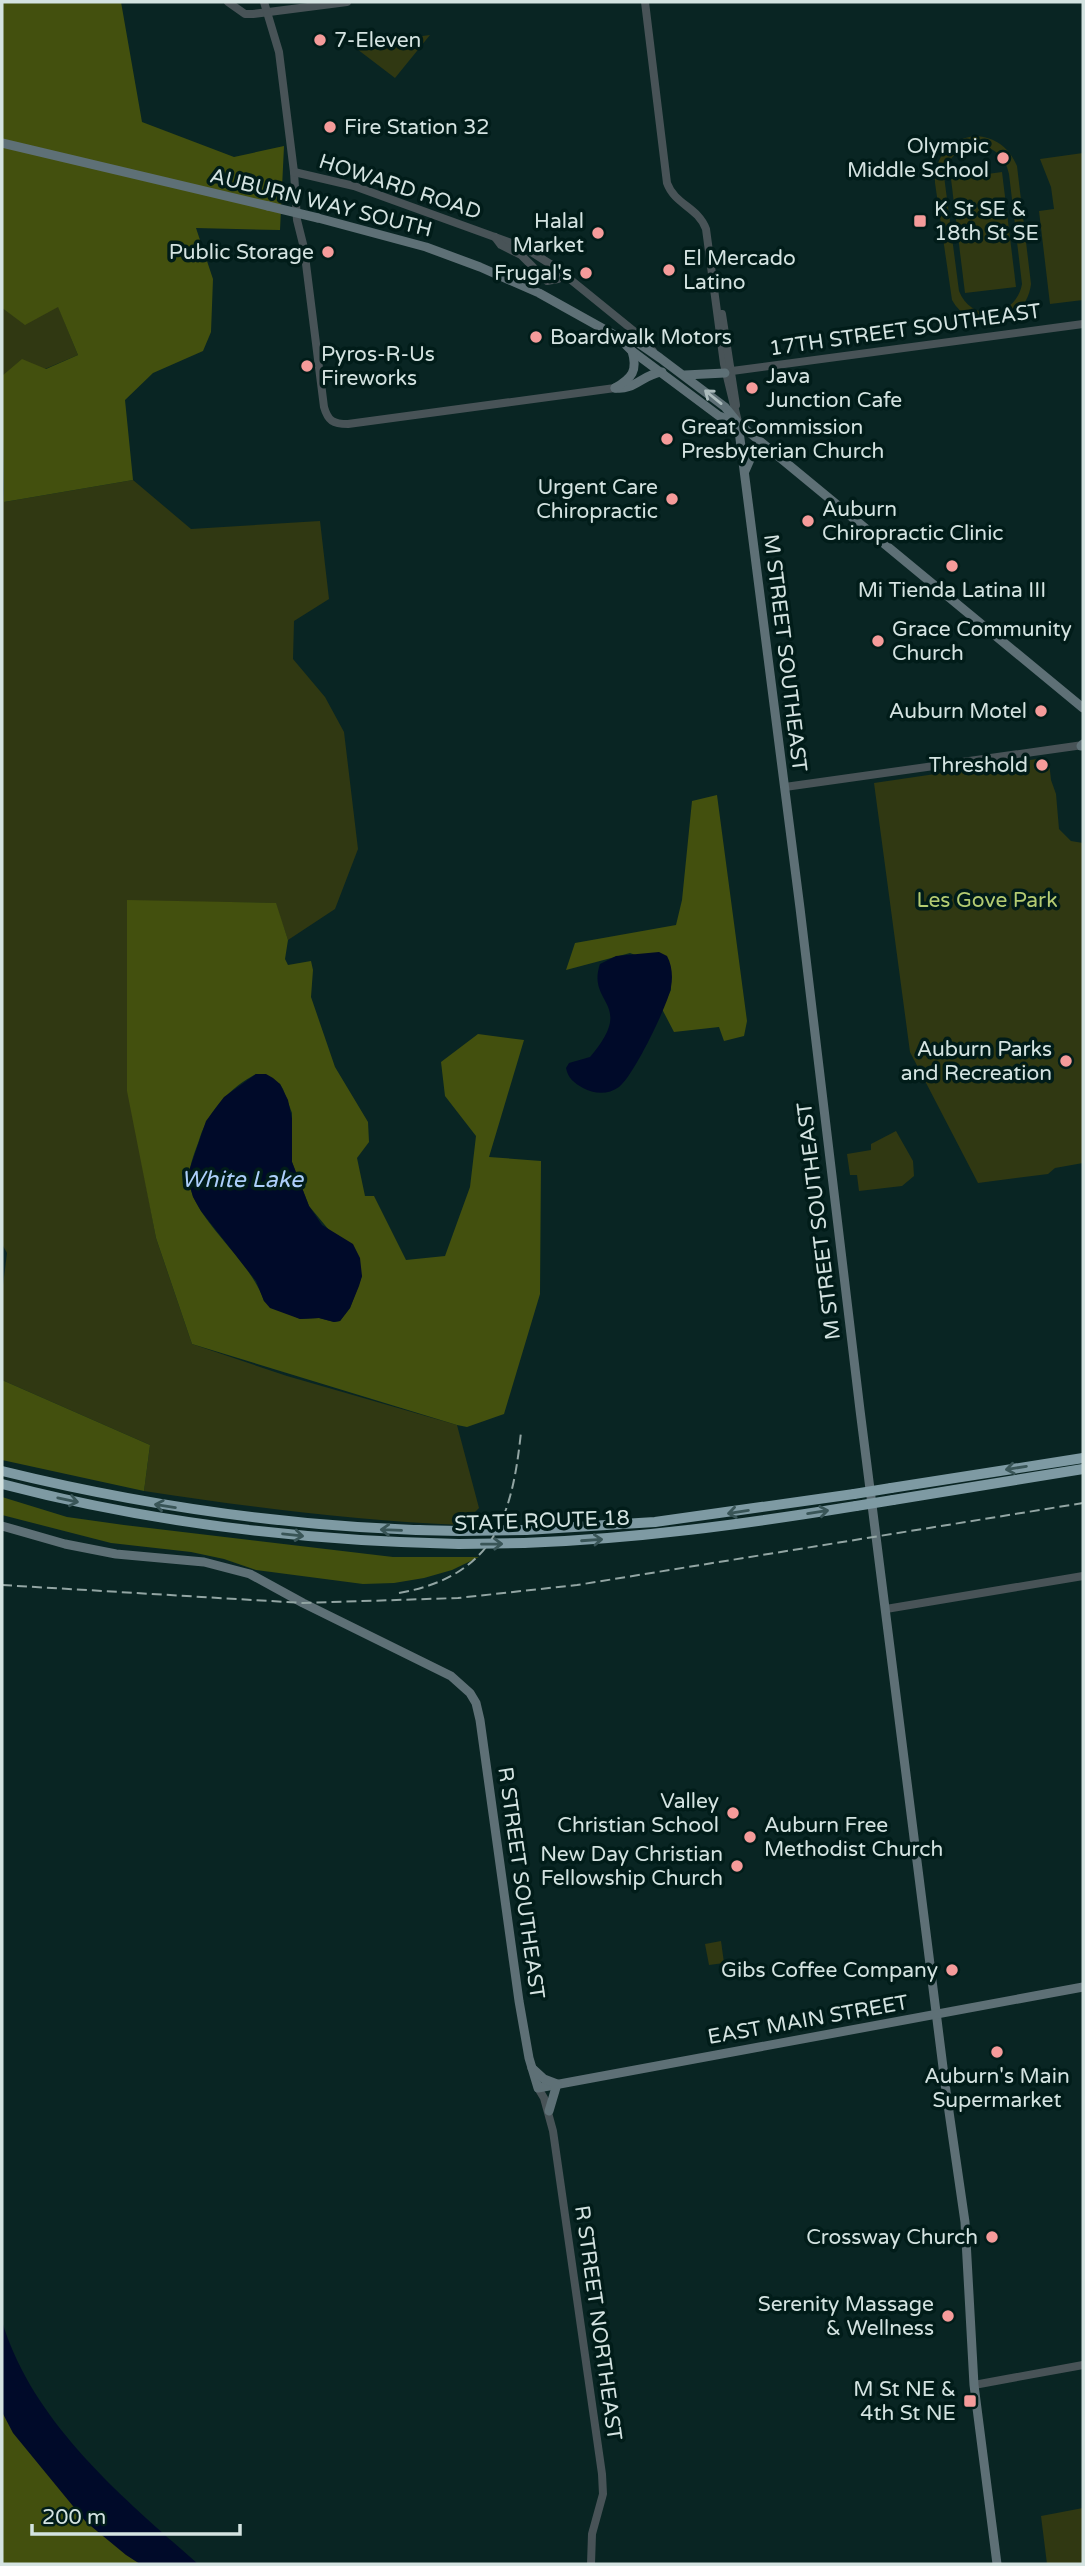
<svg xmlns="http://www.w3.org/2000/svg" width="1085" height="2566" viewBox="0 0 1085 2566" font-family="'Varela Round',sans-serif">
<rect width="100%" height="100%" fill="#092523"/>
<g fill="#303812" fill-rule="evenodd">
<path d="M 430,35 L 395,78 L 357,49 L 357,45 L 372,42 L 374,49 L 394,46 L 393,40 Z"/>
<path d="M 975,136 C 995,137 1009,147 1017,166 L 1031,284 C 1026,326 973,337 952,300 L 935,183 C 934,157 950,139 975,136 ZM 970,146 C 990,144 1005,154 1009,174 L 1022,284 C 1016,318 972,324 959,291 L 944,176 C 947,160 955,151 970,146 Z"/>
<path d="M 1083,153 L 1083,300 L 1050,304 L 1039,211 L 1054,209 L 1051,187 L 1040,159 Z"/>
<path d="M 1002,172 L 1016,287 L 965,293 L 951,179 Z"/>
<path d="M 58,306 L 78,355 L 45,369 L 2,376 L 2,308 L 25,324 Z"/>
<path d="M 2,475 L 4,502 L 133,480 L 191,529 L 320,521 L 329,599 L 294,621 L 293,659 L 325,697 L 344,732 L 358,849 L 335,909 L 288,940 L 275,903 L 127,901 L 127,1083 L 156,1238 L 192,1344 L 287,1376 L 457,1425 L 479,1508 L 462,1525 C 355,1521 250,1507 144,1491 L 150,1445 L 2,1380 L 2,1293 L 7,1253 L 2,1244 Z"/>
<path d="M 1044,758 L 1049,762 L 1051,780 L 1056,794 L 1059,829 L 1071,841 L 1083,843 L 1083,1163 L 1055,1168 L 1048,1174 L 978,1183 L 910,1052 L 874,783 Z"/>
<path d="M 896,1131 L 913,1161 L 914,1176 L 902,1186 L 859,1191 L 857,1175 L 850,1175 L 847,1154 L 871,1150 L 871,1144 Z"/>
<path d="M 721,1941 L 724,1963 L 709,1965 L 705,1944 Z"/>
<path d="M 1083,2508 L 1083,2564 L 1047,2564 L 1041,2516 Z"/>
</g>
<g fill="#43500e" fill-rule="evenodd">
<path d="M 2,2 L 121,2 L 142,122 L 234,157 L 284,146 L 280,230 L 196,228 L 213,279 L 211,332 L 203,351 L 153,373 L 125,400 L 133,480 L 4,502 L 2,376 L 22,359 L 46,369 L 78,355 L 58,307 L 25,325 L 2,308 Z"/>
<path d="M 717,795 L 747,1021 L 744,1036 L 724,1041 L 719,1027 L 674,1032 L 662,1009 L 671,990 L 671,968 L 630,953 L 566,970 L 575,943 L 676,925 L 682,900 L 692,801 Z"/>
<path d="M 127,900 L 276,903 L 288,940 L 285,959 L 288,965 L 311,961 L 313,970 L 311,997 L 335,1067 L 368,1122 L 369,1142 L 357,1158 L 365,1196 L 374,1196 L 406,1260 L 445,1256 L 470,1187 L 476,1136 L 445,1096 L 441,1062 L 478,1034 L 524,1040 L 489,1157 L 541,1161 L 540,1294 L 504,1414 L 467,1427 L 457,1425 L 192,1344 L 156,1238 L 127,1091 ZM 256,1074 L 280,1084 L 283,1089 L 292,1113 L 292,1162 L 309,1206 L 329,1230 L 362,1276 L 350,1308 L 340,1321 L 334,1322 L 319,1318 L 300,1319 L 264,1301 C 250,1258 190,1217 189,1179 C 189,1164 196,1150 200,1137 C 210,1109 230,1088 256,1074 Z"/>
<path d="M 2,1380 L 150,1445 L 144,1491 L 2,1460 Z"/>
<path d="M 2,1497 L 67,1517 L 124,1525 L 393,1557 L 479,1557 L 452,1570 L 424,1578 L 394,1583 L 363,1584 L 256,1570 L 224,1559 L 191,1552 L 111,1543 L 2,1515 Z"/>
<path d="M 2,2379 L 159,2564 L 2,2564 Z"/>
</g>
<g fill="#000a29">
<path d="M 659,952 L 667,956 C 672,965 673,977 671,987 C 668,1005 633,1077 619,1087 C 608,1095 594,1094 583,1088 C 574,1083 568,1078 566,1068 L 569,1063 L 590,1057 C 637,1002 586,1005 600,964 L 616,956 Z"/>
<path d="M 256,1074 L 266,1074 L 273,1078 L 280,1084 L 288,1100 L 292,1119 L 292,1162 L 309,1206 L 322,1225 L 353,1244 L 360,1258 L 362,1276 L 359,1286 L 350,1308 L 340,1321 L 334,1322 L 319,1318 L 300,1319 L 270,1308 L 264,1301 L 256,1281 L 201,1211 L 193,1197 L 189,1182 L 190,1168 L 206,1121 L 224,1097 Z"/>
<path d="M 2,2321 C 32,2422 122,2497 198,2564 L 140,2564 L 126,2555 L 86,2522 L 13,2433 L 2,2412 Z"/>
</g>
<g fill="none" stroke-linecap="round" stroke-linejoin="round">
<g stroke="#485357" stroke-width="8">
<path d="M 228,2 L 245,14 L 253,14 L 347,2"/>
<path d="M 264,2 L 279,52 L 294,172 L 297,220 L 304,248 L 324,407 C 328,421 333,424 348,424 L 615,388"/>
<path d="M 645,2 L 667,183 C 675,205 698,207 706,229 L 724,364 L 738,422"/>
<path d="M 294,172 L 354,186 L 525,248 L 555,267 L 640,336 L 653,351"/>
<path d="M 495,237 L 501,245 L 521,255 L 547,281 L 558,279 L 562,273"/>
<path d="M 722,314 L 736,405"/>
<path d="M 732,371 L 1083,324"/>
<path d="M 785,787 L 1083,745"/>
<path d="M 886,1609 L 1083,1576"/>
<path d="M 538,2088 L 544,2098 L 553,2131 L 602,2474 L 603,2494 L 592,2534 L 591,2564"/>
<path d="M 974,2385 L 1083,2365"/>
</g>
<g stroke="#5e7076" stroke-width="9">
<path d="M 2,143 L 268,206"/>
<path d="M 318,218 L 426,247 L 480,267 L 539,293 L 618,337 L 637,342 L 660,358 L 725,407 L 738,423 L 1083,708"/>
<path d="M 618,337 L 632,351 L 719,416 L 736,422"/>
<path d="M 685,375 L 725,373"/>
<path d="M 615,388 C 634,391 643,374 662,372"/>
<path d="M 615,388 C 632,378 638,371 632,351"/>
<path d="M 738,423 L 800,908 L 860,1410 L 946,2091 L 965,2222 L 974,2385 L 997,2564"/>
<path d="M 745,471 L 752,455 L 759,452 L 773,453"/>
<path d="M 1081,746 L 1083,744"/>
<path d="M 2,1526 L 65,1544 L 116,1554 L 204,1562 L 250,1574 L 303,1603 L 451,1676 L 470,1693 L 476,1703 L 480,1720 L 519,2001 L 529,2058 L 538,2088 L 1083,1987"/>
<path d="M 532,2068 L 544,2079 L 557,2084 L 549,2111"/>
</g>
<g stroke="#7e9aa3" stroke-width="10">
<path d="M 2,1471 C 153,1508 304,1529 459,1531"/>
<path d="M 2,1484 C 151,1523 305,1541 459,1544"/>
<path d="M 891,1488 L 1083,1458"/>
<path d="M 893,1500 L 1083,1469"/>
<path d="M 526,1530 L 655,1522 L 854,1494"/>
<path d="M 524,1543 C 636,1539 745,1524 856,1506"/>
</g>
<g stroke="#92a5a3" stroke-width="2" stroke-dasharray="10 5" stroke-linecap="butt">
<path d="M 2,1585 L 303,1603 L 458,1598 L 577,1585 L 1083,1503"/>
<path d="M 399,1593 C 493,1576 512,1519 521,1432"/>
</g>
<path stroke="#5e7076" stroke-width="9" d="M 268,206 L 318,218"/>
<g stroke="#7e9aa3" stroke-width="10">
<path d="M 854,1494 L 891,1488"/>
<path d="M 856,1506 L 893,1500"/>
<path d="M 459,1531 L 526,1530"/>
<path d="M 459,1544 L 524,1543"/>
</g>
</g>
<defs><path id="oneway-shaft" d="M-6 0H5M1.5-3L5.5 0L1.5 3" fill="none" stroke-width="1.6" stroke-linecap="round" stroke-linejoin="round" transform="scale(1.75)"/></defs>
<use stroke="#abbbbc" href="#oneway-shaft" transform="translate(713 397) rotate(-141)"/>
<g stroke="#395557">
<use href="#oneway-shaft" transform="translate(1016 1468) rotate(171)"/>
<use href="#oneway-shaft" transform="translate(68 1500) rotate(12)"/>
<use href="#oneway-shaft" transform="translate(165 1506) rotate(-171)"/>
<use href="#oneway-shaft" transform="translate(738 1512) rotate(171)"/>
<use href="#oneway-shaft" transform="translate(818 1512) rotate(-9)"/>
<use href="#oneway-shaft" transform="translate(391 1530) rotate(-178)"/>
<use href="#oneway-shaft" transform="translate(293 1535) rotate(6)"/>
<use href="#oneway-shaft" transform="translate(592 1540) rotate(-4)"/>
<use href="#oneway-shaft" transform="translate(492 1544) rotate(-1)"/>
</g>
<g fill="#f59b9a" stroke="#011c19" stroke-width="2.5">
<circle cx="320" cy="40" r="7"/>
<circle cx="330" cy="127" r="7"/>
<circle cx="1003" cy="158" r="7"/>
<rect x="913" y="214" width="14" height="14" rx="3.5"/>
<circle cx="598" cy="233" r="7"/>
<circle cx="328" cy="252" r="7"/>
<circle cx="669" cy="270" r="7"/>
<circle cx="586" cy="273" r="7"/>
<circle cx="536" cy="337" r="7"/>
<circle cx="307" cy="366" r="7"/>
<circle cx="752" cy="388" r="7"/>
<circle cx="667" cy="439" r="7"/>
<circle cx="672" cy="499" r="7"/>
<circle cx="808" cy="521" r="7"/>
<circle cx="952" cy="566" r="7"/>
<circle cx="878" cy="641" r="7"/>
<circle cx="1041" cy="711" r="7"/>
<circle cx="1042" cy="765" r="7"/>
<circle cx="1066" cy="1061" r="7"/>
<circle cx="733" cy="1813" r="7"/>
<circle cx="750" cy="1837" r="7"/>
<circle cx="737" cy="1866" r="7"/>
<circle cx="952" cy="1970" r="7"/>
<circle cx="997" cy="2052" r="7"/>
<circle cx="992" cy="2237" r="7"/>
<circle cx="948" cy="2316" r="7"/>
<rect x="963" y="2394" width="14" height="14" rx="3.5"/>
</g>
<g text-anchor="middle" dominant-baseline="central" stroke-width="7" stroke-linejoin="round" paint-order="stroke">
<g font-size="21" fill="#d4e3e1" stroke="#011c19" text-anchor="end">
<text x="334" y="40" text-anchor="start">7-Eleven</text>
<text x="344" y="127" text-anchor="start">Fire Station 32</text>
<text x="989" y="146">Olympic<tspan x="989" dy="24">Middle School</tspan></text>
<text x="934" y="209" text-anchor="start">K St SE &amp;<tspan x="934" dy="24">18th St SE</tspan></text>
<text x="584" y="221">Halal<tspan x="584" dy="24">Market</tspan></text>
<text x="314" y="252">Public Storage</text>
<text x="683" y="258" text-anchor="start">El Mercado<tspan x="683" dy="24">Latino</tspan></text>
<text x="572" y="273">Frugal's</text>
<text x="550" y="337" text-anchor="start">Boardwalk Motors</text>
<text x="321" y="354" text-anchor="start">Pyros-R-Us<tspan x="321" dy="24">Fireworks</tspan></text>
<text x="766" y="376" text-anchor="start">Java<tspan x="766" dy="24">Junction Cafe</tspan></text>
<text x="681" y="427" text-anchor="start">Great Commission<tspan x="681" dy="24">Presbyterian Church</tspan></text>
<text x="658" y="487">Urgent Care<tspan x="658" dy="24">Chiropractic</tspan></text>
<text x="822" y="509" text-anchor="start">Auburn<tspan x="822" dy="24">Chiropractic Clinic</tspan></text>
<text x="952" y="590" text-anchor="middle">Mi Tienda Latina III</text>
<text x="892" y="629" text-anchor="start">Grace Community<tspan x="892" dy="24">Church</tspan></text>
<text x="1027" y="711">Auburn Motel</text>
<text x="1028" y="765">Threshold</text>
<text x="1052" y="1049">Auburn Parks<tspan x="1052" dy="24">and Recreation</tspan></text>
<text x="719" y="1801">Valley<tspan x="719" dy="24">Christian School</tspan></text>
<text x="764" y="1825" text-anchor="start">Auburn Free<tspan x="764" dy="24">Methodist Church</tspan></text>
<text x="723" y="1854">New Day Christian<tspan x="723" dy="24">Fellowship Church</tspan></text>
<text x="938" y="1970">Gibs Coffee Company</text>
<text x="997" y="2076" text-anchor="middle">Auburn's Main<tspan x="997" dy="24">Supermarket</tspan></text>
<text x="978" y="2237">Crossway Church</text>
<text x="934" y="2304">Serenity Massage<tspan x="934" dy="24">&amp; Wellness</tspan></text>
<text x="956" y="2389">M St NE &amp;<tspan x="956" dy="24">4th St NE</tspan></text>
</g>
<g font-size="21" fill="#d4e3e1" stroke="#011c19">
<text transform="translate(400 187) rotate(18)">HOWARD ROAD</text>
<text transform="translate(321 203) rotate(14)">AUBURN WAY SOUTH</text>
<text transform="translate(905 330) rotate(-8)">17TH STREET SOUTHEAST</text>
<text transform="translate(785 653) rotate(83)">M STREET SOUTHEAST</text>
<text transform="translate(819 1221) rotate(-97)">M STREET SOUTHEAST</text>
<text transform="translate(542 1521) rotate(-2)">STATE ROUTE 18</text>
<text transform="translate(521 1883) rotate(82)">R STREET SOUTHEAST</text>
<text transform="translate(808 2020) rotate(-10)">EAST MAIN STREET</text>
<text transform="translate(598 2323) rotate(82)">R STREET NORTHEAST</text>
</g>
<g font-size="21" fill="#b5cc72" stroke="#011c19">
<text x="987" y="900">Les Gove Park</text>
</g>
<g font-size="23" font-style="italic" fill="#accefa" stroke="#011c19">
<text x="242" y="1180">White Lake</text>
</g>
</g>
<rect width="1085" height="2566" fill="none" stroke="#d4e3e1" stroke-width="7"/>
<path d="M32 2524v10h208v-10" fill="none" stroke="#d4e3e1" stroke-width="3.5"/>
<text x="42" y="2524" font-size="21" fill="#d4e3e1" stroke="#011c19" stroke-width="5" paint-order="stroke">200 m</text>
</svg>
